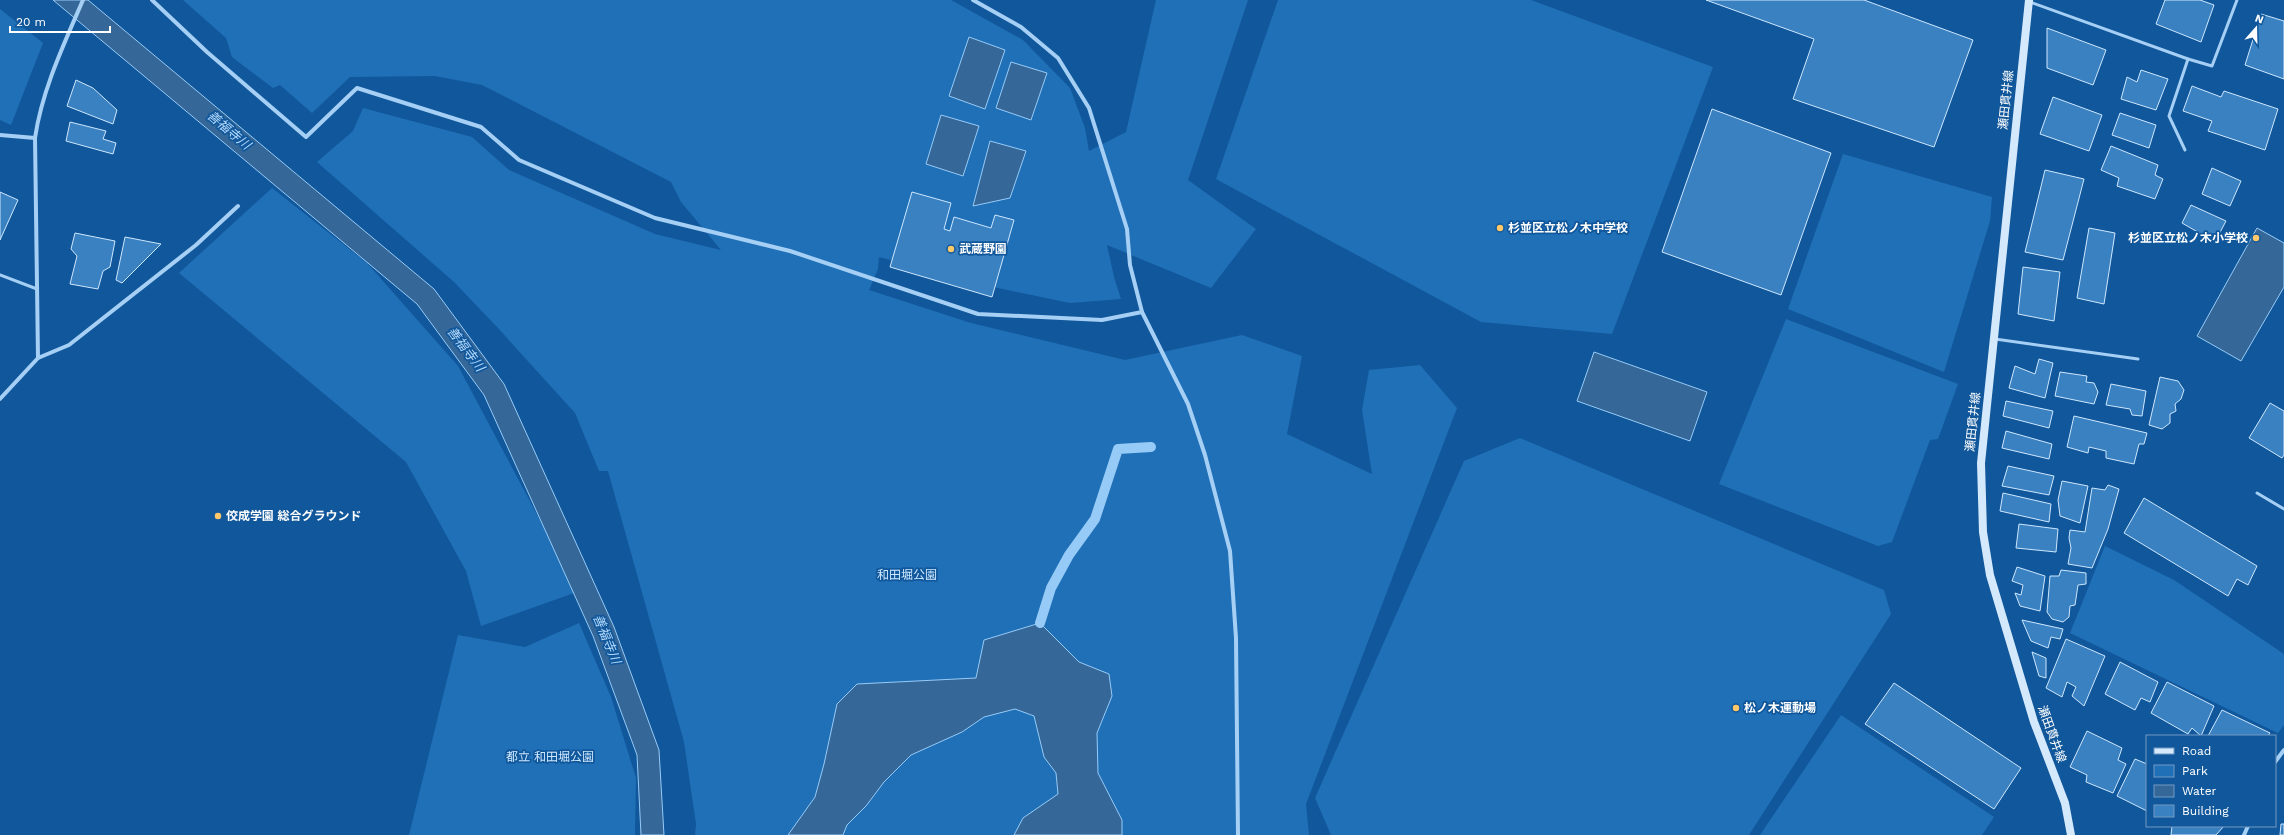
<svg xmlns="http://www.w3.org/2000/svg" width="2284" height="835" viewBox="0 0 2284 835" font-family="'Work Sans','Noto Sans JP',sans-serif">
<rect width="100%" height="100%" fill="#11579b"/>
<g fill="#2070b8">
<path d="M 183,0 L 951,0 L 1023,40 L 1070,88 L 1085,128 L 1089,151 L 1126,132 L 1156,0 L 1248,0 L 1188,180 L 1256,229 L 1211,288 L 1107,245 L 1114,277 L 1121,299 L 1070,303 L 998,288 L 879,257 L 878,269 L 869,290 L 971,323 L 1125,360 L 1242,335 L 1302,356 L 1287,434 L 1372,474 L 1362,410 L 1369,370 L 1420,365 L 1457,408 L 1306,804 L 1309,835 L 695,835 L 696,824 L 684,742 L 608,471 L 599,471 L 575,413 L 497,327 L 454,282 L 317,162 L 353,131 L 363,108 L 472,137 L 509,170 L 655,234 L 721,250 L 681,202 L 671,182 L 482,85 L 435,76 L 350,77 L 312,113 L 280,85 L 273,88 L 232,57 L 226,38 Z"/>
<path d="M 1278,0 L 1531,0 L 1713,67 L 1612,334 L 1481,322 L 1216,179 Z"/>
<path d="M 0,9 L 43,43 L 11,125 L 0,120 Z"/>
<path d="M 1843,154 L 1992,197 L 1990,221 L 1944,372 L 1788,309 Z"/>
<path d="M 272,188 L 367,263 L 458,366 L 549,537 L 574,593 L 481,626 L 466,571 L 406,462 L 179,273 Z"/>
<path d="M 1786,319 L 1958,384 L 1938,439 L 1930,440 L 1892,542 L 1878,546 L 1719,484 Z"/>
<path d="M 1520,438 L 1884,590 L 1891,614 L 1749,835 L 1331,835 L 1315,798 L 1464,461 Z"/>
<path d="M 2105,546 L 2174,580 L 2284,654 L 2284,725 L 2278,733 L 2070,633 Z"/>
<path d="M 579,623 L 611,697 L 636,778 L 635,835 L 409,835 L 458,635 L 525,647 Z"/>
<path d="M 1841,715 L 1994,817 L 1982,835 L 1760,835 Z"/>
</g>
<g fill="#356899" stroke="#97cbf7">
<path d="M 53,0 L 88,0 L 434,289 L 504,384 L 614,627 L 659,750 L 664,835 L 641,835 L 637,755 L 593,636 L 484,395 L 417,304 Z"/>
<path d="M 969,37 L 1005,50 L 985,109 L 949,96 Z"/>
<path d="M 1011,62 L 1047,73 L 1031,120 L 996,108 Z"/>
<path d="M 941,115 L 979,126 L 963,176 L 926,164 Z"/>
<path d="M 990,141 L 1026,151 L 1010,198 L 973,206 Z"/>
<path d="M 2257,228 L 2284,243 L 2284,287 L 2241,361 L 2197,336 Z"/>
<path d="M 1594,352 L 1707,392 L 1690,441 L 1577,401 Z"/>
<path d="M 1040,623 L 1079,662 L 1109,674 L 1112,696 L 1097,733 L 1098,773 L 1122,820 L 1122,835 L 1014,835 L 1023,818 L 1058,794 L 1056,773 L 1044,757 L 1034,716 L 1015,709 L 984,717 L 962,732 L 911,755 L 884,782 L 866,806 L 847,825 L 843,835 L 788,835 L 815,797 L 824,764 L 837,704 L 857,684 L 976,678 L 984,640 Z"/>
</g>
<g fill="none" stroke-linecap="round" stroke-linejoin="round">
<path stroke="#97cbf7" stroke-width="10" d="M 1040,623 L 1051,588 L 1069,555 L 1095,519 L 1118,449 L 1151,447"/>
</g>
<g fill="#3a81c2" stroke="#cde7fe">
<path d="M 1706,0 L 1864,0 L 1973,40 L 1934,147 L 1793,99 L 1814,39 Z"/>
<path d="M 2165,0 L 2200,0 L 2214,5 L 2201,42 L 2156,24 Z"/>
<path d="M 2261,14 L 2284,21 L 2284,79 L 2245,65 Z"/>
<path d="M 2047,28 L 2106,50 L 2093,85 L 2047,68 Z"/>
<path d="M 2141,70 L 2168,79 L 2156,110 L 2121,99 L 2127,77 L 2137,82 Z"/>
<path d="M 76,80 L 93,88 L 117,110 L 113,124 L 67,106 Z"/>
<path d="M 2192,86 L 2221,97 L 2224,91 L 2278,109 L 2265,150 L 2208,131 L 2212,121 L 2183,111 Z"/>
<path d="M 2053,97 L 2102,115 L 2089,151 L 2040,134 Z"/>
<path d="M 1712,109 L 1831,153 L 1781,295 L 1662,252 Z"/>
<path d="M 2120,113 L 2156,125 L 2149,148 L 2112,135 Z"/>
<path d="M 70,122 L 106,131 L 103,139 L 116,143 L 113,154 L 66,141 Z"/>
<path d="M 2111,146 L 2158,165 L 2155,175 L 2163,179 L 2155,199 L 2117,186 L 2119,178 L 2101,170 Z"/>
<path d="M 2212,168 L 2241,181 L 2230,206 L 2202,194 Z"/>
<path d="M 2045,170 L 2084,179 L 2063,260 L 2025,252 Z"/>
<path d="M 0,192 L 18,200 L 0,240 Z"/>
<path d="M 912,192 L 951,203 L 944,229 L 950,231 L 954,217 L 991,228 L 995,215 L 1014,220 L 992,297 L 890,267 Z"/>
<path d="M 2191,205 L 2226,221 L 2215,242 L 2182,223 Z"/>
<path d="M 2089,228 L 2115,233 L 2104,304 L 2077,298 Z"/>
<path d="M 75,233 L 115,241 L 110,267 L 103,271 L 98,289 L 70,284 L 77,256 L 71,249 Z"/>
<path d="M 125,237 L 161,244 L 122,283 L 116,280 Z"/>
<path d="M 2023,267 L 2060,272 L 2054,321 L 2018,314 Z"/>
<path d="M 2039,359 L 2053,363 L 2045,398 L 2009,388 L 2015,366 L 2035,374 Z"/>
<path d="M 2060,372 L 2087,376 L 2086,382 L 2094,383 L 2098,392 L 2094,404 L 2055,396 Z"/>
<path d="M 2160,377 L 2178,381 L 2184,390 L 2181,399 L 2175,404 L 2176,411 L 2170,414 L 2170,423 L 2162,429 L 2149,425 Z"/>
<path d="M 2111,384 L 2146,391 L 2142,416 L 2132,415 L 2130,409 L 2106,405 Z"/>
<path d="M 2006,401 L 2053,411 L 2049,428 L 2003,416 Z"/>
<path d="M 2270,403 L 2284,411 L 2284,455 L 2282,458 L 2249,438 Z"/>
<path d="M 2074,416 L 2147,433 L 2144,444 L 2139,444 L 2134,464 L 2106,458 L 2106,451 L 2089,447 L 2088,453 L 2067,447 Z"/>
<path d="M 2006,431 L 2052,444 L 2049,459 L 2002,448 Z"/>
<path d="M 2008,466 L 2054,476 L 2049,495 L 2002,486 Z"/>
<path d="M 2062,481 L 2088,486 L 2080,523 L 2060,516 L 2058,500 Z"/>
<path d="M 2108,485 L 2119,489 L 2108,529 L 2092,568 L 2068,564 L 2071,548 L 2069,538 L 2070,530 L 2085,532 L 2092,488 L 2105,490 Z"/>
<path d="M 2003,493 L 2051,504 L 2049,522 L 2000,511 Z"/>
<path d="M 2144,498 L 2257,566 L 2248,585 L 2237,579 L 2228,596 L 2124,533 Z"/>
<path d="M 2019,524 L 2058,529 L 2056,552 L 2016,548 Z"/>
<path d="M 2017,567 L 2045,576 L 2040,611 L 2020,606 L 2015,593 L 2021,595 L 2023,585 L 2012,581 Z"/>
<path d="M 2061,570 L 2086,573 L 2086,584 L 2078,585 L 2075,605 L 2070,606 L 2069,617 L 2063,622 L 2052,619 L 2047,612 L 2050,576 L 2059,576 Z"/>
<path d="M 2022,620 L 2063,629 L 2060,639 L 2051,637 L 2048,648 L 2031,641 Z"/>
<path d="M 2066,639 L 2105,656 L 2084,706 L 2072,696 L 2076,687 L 2067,682 L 2062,697 L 2046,688 Z"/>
<path d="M 2032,652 L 2046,658 L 2046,678 L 2039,676 Z"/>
<path d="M 2120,662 L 2158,682 L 2150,702 L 2141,698 L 2135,710 L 2105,694 Z"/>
<path d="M 2167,682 L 2214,706 L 2201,736 L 2192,728 L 2188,734 L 2151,713 Z"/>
<path d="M 1894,683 L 2021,768 L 1994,809 L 1865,724 Z"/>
<path d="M 2222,710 L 2270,733 L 2268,736 L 2208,736 Z"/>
<path d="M 2087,731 L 2122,748 L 2118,760 L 2126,764 L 2113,793 L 2086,782 L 2087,775 L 2070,767 Z"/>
<path d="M 2135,759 L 2147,764 L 2147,811 L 2117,796 Z"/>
<path d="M 2281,824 L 2284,824 L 2284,835 L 2280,835 Z"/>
<path d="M 2172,826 L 2224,826 L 2216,835 L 2171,835 Z"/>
</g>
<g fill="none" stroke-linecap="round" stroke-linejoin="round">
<g stroke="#a5cff4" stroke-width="3">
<path d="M 2030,2 L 2188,59 L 2212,66 L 2237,0"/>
<path d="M 2185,150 L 2169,116 L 2188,59"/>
<path d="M 0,275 L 37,289"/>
<path d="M 1995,339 L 2138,359"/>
<path d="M 2257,493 L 2284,509"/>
</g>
<g stroke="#a5cff4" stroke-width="4">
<path d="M 152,0 L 207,52 L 306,137 L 357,88 L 481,127 L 519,160 L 655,218 L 790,251 L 978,314 L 1102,320 L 1142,312"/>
<path d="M 973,0 L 1021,27 L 1058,58 L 1089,108 L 1127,229 L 1130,265 L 1142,312 L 1188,404 L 1205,455 L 1230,551 L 1236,638 L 1238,835"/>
<path d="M 0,135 L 35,138"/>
<path d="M 38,358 L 69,345 L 196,245 L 238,206"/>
<path d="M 0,399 L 38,358 L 35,138 C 42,90 64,44 83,0"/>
<path d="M 2275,762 L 2284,750"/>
<path d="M 2244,835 L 2248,826"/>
</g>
<path stroke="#d5e9fd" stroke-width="8" d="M 2029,0 L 1981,463 L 1983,532 L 1990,575 L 2034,722 L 2065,803 L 2071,835"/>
</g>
<g fill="#ffc868" stroke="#11579b" stroke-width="1.5">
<circle cx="1500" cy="228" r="4"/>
<circle cx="2256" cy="238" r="4"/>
<circle cx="951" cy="249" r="4"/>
<circle cx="218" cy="516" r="4"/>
<circle cx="1736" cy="708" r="4"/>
</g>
<g text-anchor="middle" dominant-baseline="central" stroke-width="3.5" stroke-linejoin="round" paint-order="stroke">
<g font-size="12" fill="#fff" stroke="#11579b">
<text transform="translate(2006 100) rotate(-84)">瀬田貫井線</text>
<text transform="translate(1973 422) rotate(-84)">瀬田貫井線</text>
<text transform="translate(2052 734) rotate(70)">瀬田貫井線</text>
</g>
<g font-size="12" font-weight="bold" fill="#fff" stroke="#11579b" text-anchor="start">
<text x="1508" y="228">杉並区立松ノ木中学校</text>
<text x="2248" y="238" text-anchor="end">杉並区立松ノ木小学校</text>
<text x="959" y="249">武蔵野園</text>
<text x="226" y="516">佼成学園 総合グラウンド</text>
<text x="1744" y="708">松ノ木運動場</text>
</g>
<g font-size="12" fill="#cde7fe" stroke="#11579b">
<text x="907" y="575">和田堀公園</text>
<text x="550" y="757">都立 和田堀公園</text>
</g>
<g font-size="13" font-style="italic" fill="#b1d8fb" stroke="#11579b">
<text transform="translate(229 130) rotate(40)">善福寺川</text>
<text transform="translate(466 349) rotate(53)">善福寺川</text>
<text transform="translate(607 639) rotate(68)">善福寺川</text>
</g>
</g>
<rect x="2146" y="735" width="130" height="92" fill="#11579b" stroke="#709ac3"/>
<rect x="2154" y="748" width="20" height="6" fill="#d5e9fd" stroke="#709ac3"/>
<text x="2182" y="755" font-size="12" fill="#ffffff">Road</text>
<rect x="2154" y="765" width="20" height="12" fill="#2070b8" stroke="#709ac3"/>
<text x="2182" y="775" font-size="12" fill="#ffffff">Park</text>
<rect x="2154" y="785" width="20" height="12" fill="#356899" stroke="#709ac3"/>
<text x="2182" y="795" font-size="12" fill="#ffffff">Water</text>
<rect x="2154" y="805" width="20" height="12" fill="#3a81c2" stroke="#709ac3"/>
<text x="2182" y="815" font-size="12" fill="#ffffff">Building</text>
<g transform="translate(2256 28) rotate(20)" stroke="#11579b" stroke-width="3" paint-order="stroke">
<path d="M0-3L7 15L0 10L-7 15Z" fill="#ffffff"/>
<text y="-6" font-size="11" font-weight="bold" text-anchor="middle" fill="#ffffff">N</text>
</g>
<path d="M10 26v6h100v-6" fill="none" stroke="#ffffff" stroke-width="2"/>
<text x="16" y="26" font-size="12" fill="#ffffff" stroke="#11579b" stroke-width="3" paint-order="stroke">20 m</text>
</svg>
